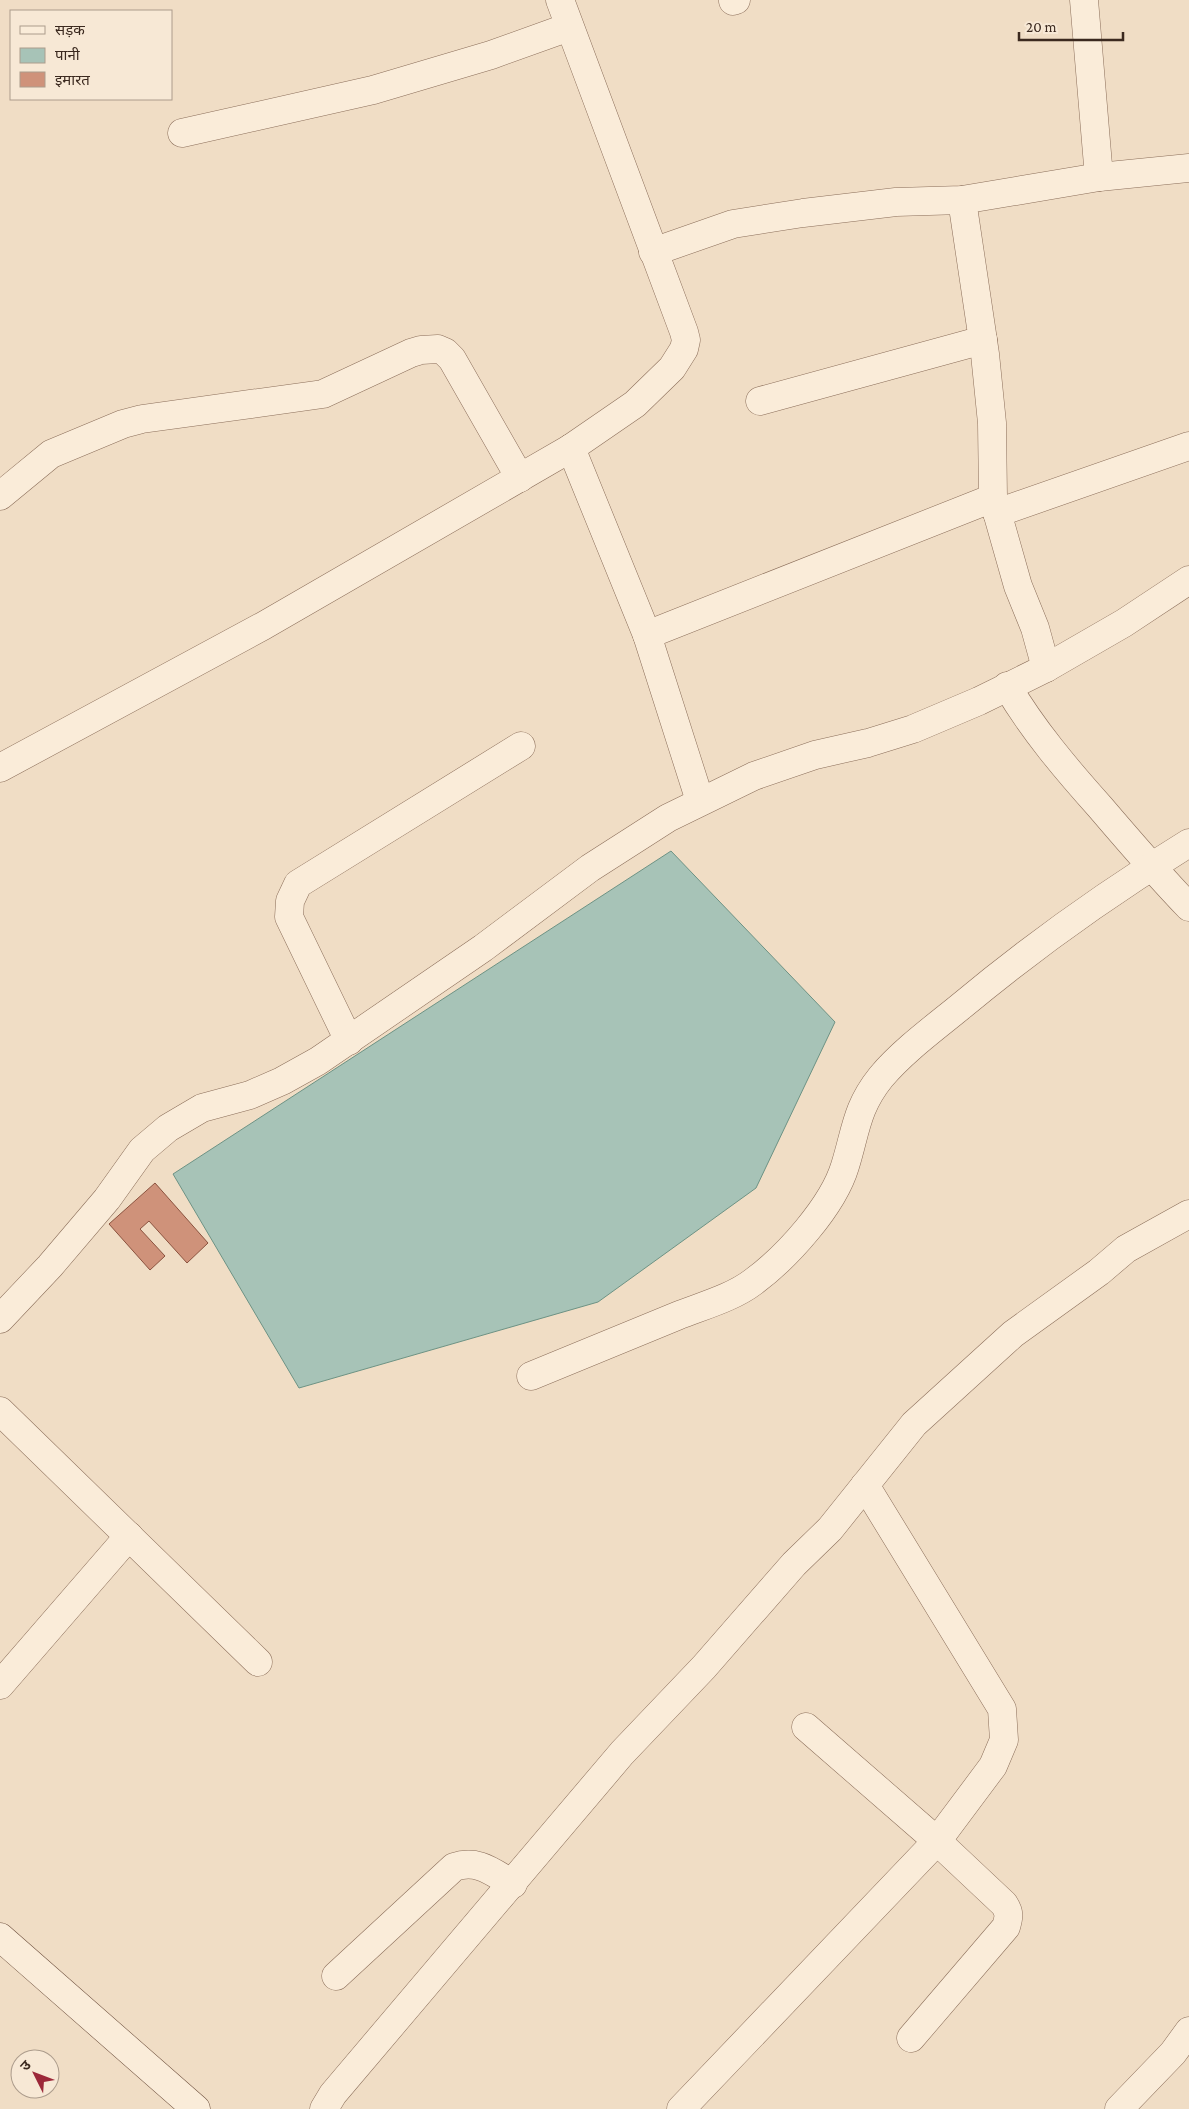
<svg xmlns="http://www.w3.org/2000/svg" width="1189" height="2109" viewBox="0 0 1189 2109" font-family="'Crimson Pro','Noto Sans Devanagari',serif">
<rect width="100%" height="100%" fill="#f0ddc5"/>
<path fill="#a7c3b7" stroke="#6d9284" d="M 671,851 L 835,1022 L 756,1188 L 598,1302 L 299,1388 L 173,1174 Z"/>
<path fill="#cf927a" stroke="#8b533f" d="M 155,1183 L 208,1243 L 187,1263 L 149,1221 L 140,1229 L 165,1256 L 150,1270 L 109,1224 Z"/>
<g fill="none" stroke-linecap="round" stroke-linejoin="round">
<g stroke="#8b6e5a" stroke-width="29">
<g id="street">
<path d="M 1084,0 L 1099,177"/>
<path d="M 733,1 L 736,0"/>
<path d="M 182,133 L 373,90 L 491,55 L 569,27"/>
<path d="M 962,200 L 985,354 L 992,423 L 993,498 L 1018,586 L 1035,628 L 1046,668"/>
<path d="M 653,252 L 733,224 L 803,213 L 896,202 L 962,200 L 1099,177 L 1189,168"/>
<path d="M 760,401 L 983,340"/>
<path d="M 571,448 L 647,635 L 700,801"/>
<path d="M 0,496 L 51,454 L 123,424 L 142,419 L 323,394 L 411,353 L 421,350 L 438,349 L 445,352 L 452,359 L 520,478"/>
<path d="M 997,513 L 1189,446"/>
<path d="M 647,635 L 993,498"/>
<path d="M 1007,686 C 1033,730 1066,769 1100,807 C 1129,841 1158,875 1189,907"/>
<path d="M 0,768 L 263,626 L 571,448 L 635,404 L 672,368 L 684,349 L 686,340 L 684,332 L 560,0"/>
<path d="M 349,1041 L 289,917 L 290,901 L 298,884 L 521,746"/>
<path d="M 0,1319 L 50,1266 L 107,1199 L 142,1150 L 168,1128 L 202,1108 L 250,1095 L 282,1081 L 318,1061 L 483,948 L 590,868 L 668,818 L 754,776 L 815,755 L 868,743 L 913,729 L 979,701 L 1046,668 L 1124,623 L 1189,580"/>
<path d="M 531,1376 C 580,1356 629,1336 677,1316 C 702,1306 732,1298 753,1282 C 787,1257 833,1206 845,1166 C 856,1131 856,1108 881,1077 C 903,1051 933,1029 960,1007 C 1032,947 1109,892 1189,843"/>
<path d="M 0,1411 L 258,1662"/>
<path d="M 0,1685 L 129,1536"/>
<path d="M 806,1727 L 937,1841 L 1004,1904 C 1010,1913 1009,1917 1006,1927 L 911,2038"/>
<path d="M 336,1976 L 454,1867 C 478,1859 492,1872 513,1884"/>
<path d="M 324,2109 L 333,2094 L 622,1753 L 704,1667 L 794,1564 L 830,1529 L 914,1424 L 1013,1334 L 1099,1272 L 1126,1249 L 1189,1214"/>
<path d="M 681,2109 L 937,1841 L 993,1766 L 1004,1740 L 1002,1709 L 865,1485"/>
<path d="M 1119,2109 L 1173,2053 L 1189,2031"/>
</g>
</g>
<g stroke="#6d4f3d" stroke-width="29">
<path id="secondary" d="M 0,1937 L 196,2109"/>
</g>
<use href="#street" stroke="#faecd9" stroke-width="28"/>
<use href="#secondary" stroke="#faecd9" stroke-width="28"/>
</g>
<rect x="10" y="10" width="162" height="90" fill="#f7e8d5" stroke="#ac9c8c"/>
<rect x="20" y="26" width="25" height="8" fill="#faecd9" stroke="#ac9c8c"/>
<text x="55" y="35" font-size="15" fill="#3b291f">सड़क</text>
<rect x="20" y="48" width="25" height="15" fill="#a7c3b7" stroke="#ac9c8c"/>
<text x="55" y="60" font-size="15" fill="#3b291f">पानी</text>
<rect x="20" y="72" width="25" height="15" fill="#cf927a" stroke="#ac9c8c"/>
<text x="55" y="85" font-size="15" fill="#3b291f">इमारत</text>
<g transform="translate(35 2074) rotate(312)"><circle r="24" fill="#f7e8d5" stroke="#ac9c8c"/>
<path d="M0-4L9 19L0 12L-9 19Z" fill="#9c2839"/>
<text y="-8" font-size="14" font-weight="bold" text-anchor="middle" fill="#3b291f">उ</text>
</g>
<path d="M1019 32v8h104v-8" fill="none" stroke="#3b291f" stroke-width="2.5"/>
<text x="1026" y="32" font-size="15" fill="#3b291f" stroke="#f7e8d5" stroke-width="4" paint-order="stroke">20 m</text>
</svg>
